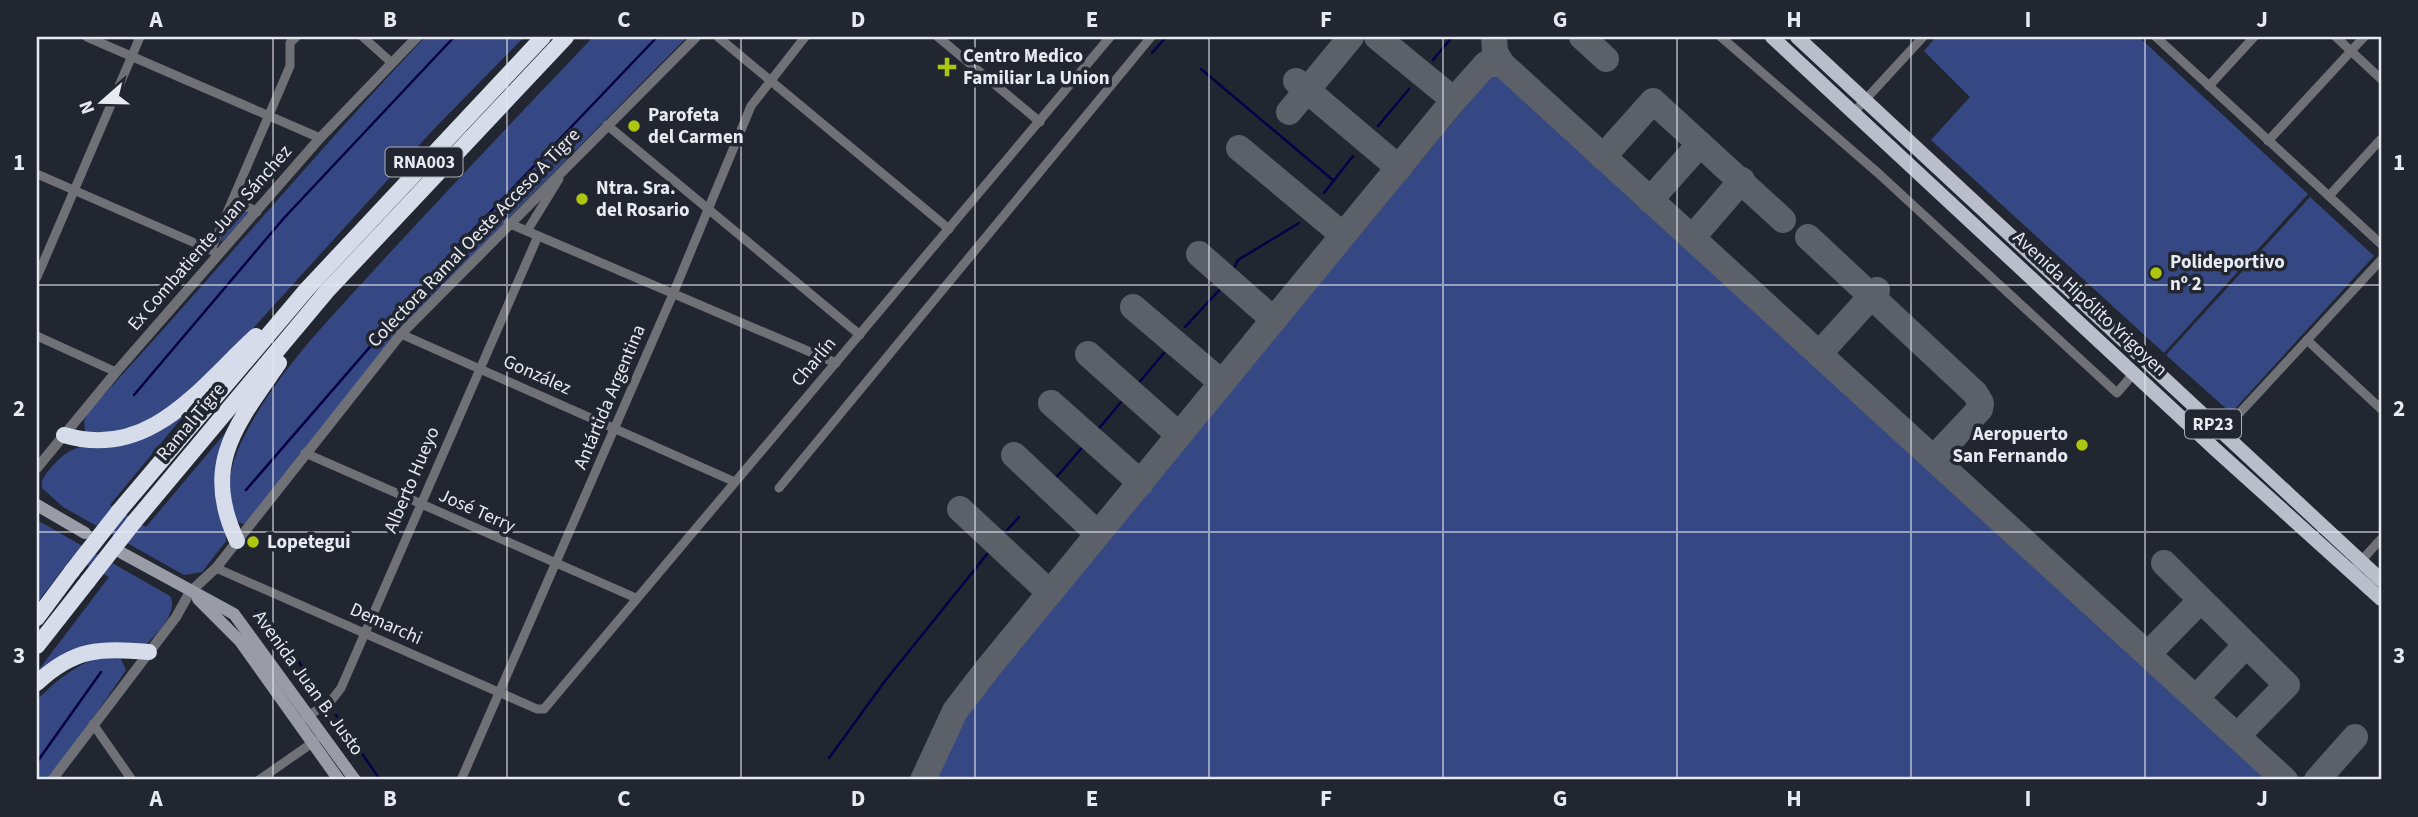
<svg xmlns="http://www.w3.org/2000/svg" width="2418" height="817" viewBox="0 0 2418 817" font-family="'Source Sans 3',sans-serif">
<rect width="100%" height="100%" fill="#222630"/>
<g fill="#364883">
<path d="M 425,37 L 524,37 L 432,131 L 238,345 L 161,416 L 111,435 L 85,432 L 84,421 L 89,411 C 203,288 310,159 425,37 Z"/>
<path d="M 593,37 L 687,37 L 397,332 L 253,515 L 244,524 L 235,521 C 223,499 230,467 240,445 C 271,378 326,323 375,269 C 447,190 520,114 593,37 Z"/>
<path d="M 1936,37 L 2139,37 L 2308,194 L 2164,353 L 1931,140 L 1970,97 L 1924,51 Z"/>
<path d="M 1491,76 L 1502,77 L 2267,780 L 935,780 L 940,760 L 976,698 Z"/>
<path d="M 2310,197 L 2374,256 L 2231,413 L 2166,355 Z"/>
<path d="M 237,203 L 250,211 L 222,242 L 221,240 Z"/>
<path d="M 247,407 L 224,456 L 226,541 L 202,572 L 184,575 L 63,507 L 42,488 C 41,479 45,475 50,469 C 80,433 90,454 128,443 C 149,437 170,420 189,409 L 110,505 L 146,527 Z"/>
<path d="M 37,520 L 170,596 C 179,612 157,633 146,645 L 100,646 L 37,687 L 37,672 L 109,577 L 72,557 L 37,603 Z"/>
<path d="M 105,654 L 120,657 L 126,670 L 51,780 L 37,780 L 37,700 C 57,679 78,664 105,654 Z"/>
</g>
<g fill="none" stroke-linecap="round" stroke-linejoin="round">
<g stroke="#050047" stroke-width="2.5">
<path d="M 1152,53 L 1166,37"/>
<path d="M 1433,60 L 1452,37"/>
<path d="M 1201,69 L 1334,181"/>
<path d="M 1378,126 L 1409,89"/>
<path d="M 1324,193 L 1353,156"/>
<path d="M 1232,273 L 1238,260 L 1299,223"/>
<path d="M 1185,327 L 1224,285"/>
<path d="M 1137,385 L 1164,353"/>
<path d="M 134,395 L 284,218 L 454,37"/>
<path d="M 1096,432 L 1126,396"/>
<path d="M 1054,480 L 1086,443"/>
<path d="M 246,490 L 453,251 L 657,37"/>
<path d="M 1001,537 L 1019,517"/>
<path d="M 256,611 L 274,626 L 321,694"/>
<path d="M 336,715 L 380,780"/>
<path d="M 829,758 L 885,681 L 988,553"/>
<path d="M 37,762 L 101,672"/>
</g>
<g stroke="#5c6068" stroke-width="26">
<path d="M 1377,37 L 1454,100"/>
<path d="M 1494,37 L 1495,52 L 1502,64 L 2285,780"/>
<path d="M 1582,37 L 1606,59"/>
<path d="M 1296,81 L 1399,168"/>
<path d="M 1289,112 L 1351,37"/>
<path d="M 1239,148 L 1343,235"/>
<path d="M 1603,157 L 1653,101 L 1783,220"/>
<path d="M 1650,200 L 1700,144"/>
<path d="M 1808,237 L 1975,393 L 1981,403 L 1980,409 L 1934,458"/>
<path d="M 1692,238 L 1742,180"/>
<path d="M 1199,254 L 1274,320"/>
<path d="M 1133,307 L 1222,383"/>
<path d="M 1088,354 L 1179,435"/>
<path d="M 1819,354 L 1877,290"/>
<path d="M 1051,403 L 1141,483"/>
<path d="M 1014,455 L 1098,534"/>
<path d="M 960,509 L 1050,593"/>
<path d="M 2164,563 L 2287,685 L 2237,736"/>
<path d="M 2148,654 L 2201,600"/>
<path d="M 2196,698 L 2246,645"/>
<path d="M 923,780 L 955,711 L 988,668 L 1454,100 L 1486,64 L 1502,64"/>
<path d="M 2317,780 L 2355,737"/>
</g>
<g stroke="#6f7177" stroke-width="9">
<path d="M 87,37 L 320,138"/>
<path d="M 363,37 L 392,63"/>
<path d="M 718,37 L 949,229"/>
<path d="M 938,37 L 1040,122"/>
<path d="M 1721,37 L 1878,173 L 2117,393 L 2134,373"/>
<path d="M 2156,37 L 2381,244"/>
<path d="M 2336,37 L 2381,79"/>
<path d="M 2209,86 L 2254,37"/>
<path d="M 1854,112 L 1923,37"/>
<path d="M 607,125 L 860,335"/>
<path d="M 2268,141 L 2364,37"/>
<path d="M 37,174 L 213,251"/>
<path d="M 2329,196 L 2381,139"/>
<path d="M 233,199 L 257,212"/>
<path d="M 508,223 L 836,363"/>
<path d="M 527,231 L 559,179"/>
<path d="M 211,250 L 290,66 L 290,43 L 296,37"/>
<path d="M 37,277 L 140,37"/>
<path d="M 401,334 L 735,482"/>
<path d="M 37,336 L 116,372"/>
<path d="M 2307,340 L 2381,409"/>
<path d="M 2222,432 L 2381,260"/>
<path d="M 305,453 L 636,598"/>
<path d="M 779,488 L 1151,37"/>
<path d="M 216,568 L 537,709 L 544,709 L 1110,37"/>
<path d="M 2351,572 L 2381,539"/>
<path d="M 305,718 L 331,701 L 341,688 L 538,236"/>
<path d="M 93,724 L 132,780"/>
<path d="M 259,780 L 315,741"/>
<path d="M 461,780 L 673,294 L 751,106 L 805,37"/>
</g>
<g stroke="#6f7177" stroke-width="10">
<path d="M 37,468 L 116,372 L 320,138 L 417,37"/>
<path d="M 52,780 L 176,617 L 190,592 L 216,568 L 401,334 L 696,37"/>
</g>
<g stroke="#999ca6" stroke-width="12">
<path d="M 37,505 L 85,533"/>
<path d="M 122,553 L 234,614 L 355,780"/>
<path d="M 198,599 L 240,641 L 339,780"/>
</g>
<g stroke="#b9beca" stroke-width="14">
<path d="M 1772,37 L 2216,450 L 2381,599"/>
<path d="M 1797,37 L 2381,580"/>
</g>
<g stroke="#d6dcea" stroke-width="16">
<path d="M 64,435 C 150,461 200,387 256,336"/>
<path d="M 119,511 L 307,289 L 543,37"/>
<path d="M 134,522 L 327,291 L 566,37"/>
<path d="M 237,541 C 201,465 236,425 279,363"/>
<path d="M 37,618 L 72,571"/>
<path d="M 37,646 L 88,581"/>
<path d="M 37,683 C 74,648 100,648 149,652"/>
</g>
<g stroke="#d6dcea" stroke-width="16">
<path d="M 72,571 L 119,511"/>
<path d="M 88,581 L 134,522"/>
</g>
</g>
<path fill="none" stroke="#e7eaf1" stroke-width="2" stroke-opacity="0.55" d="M 273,37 L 273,780M 507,37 L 507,780M 741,37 L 741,780M 975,37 L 975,780M 1209,37 L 1209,780M 1443,37 L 1443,780M 1677,37 L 1677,780M 1911,37 L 1911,780M 2145,37 L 2145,780M 37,285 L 2381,285M 37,532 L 2381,532"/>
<g fill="#adc610" stroke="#222630" stroke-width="2.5">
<path d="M943.5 56.5h7v7h7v7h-7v7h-7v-7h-7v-7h7z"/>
<circle cx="634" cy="126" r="7"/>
<circle cx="582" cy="199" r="7"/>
<circle cx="2156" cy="273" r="7"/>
<circle cx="2082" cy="445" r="7"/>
<circle cx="253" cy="542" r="7"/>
</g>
<g text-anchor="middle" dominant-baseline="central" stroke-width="7" stroke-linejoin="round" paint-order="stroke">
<g fill="#222630" stroke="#acafb7" stroke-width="2">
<rect x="385.5" y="147.5" width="77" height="29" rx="5"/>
<rect x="2185" y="409.5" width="56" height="29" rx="5"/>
</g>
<g font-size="18" font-weight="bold" fill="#e7eaf1">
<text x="424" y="162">RNA003</text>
<text x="2213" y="424">RP23</text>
</g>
<g font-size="19" font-weight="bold" fill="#e7eaf1" stroke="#222630" text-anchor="start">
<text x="963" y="56">Centro Medico<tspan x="963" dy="22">Familiar La Union</tspan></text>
<text x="648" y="115">Parofeta<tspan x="648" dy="22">del Carmen</tspan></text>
<text x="596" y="188">Ntra. Sra.<tspan x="596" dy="22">del Rosario</tspan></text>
<text x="2170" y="262">Polideportivo<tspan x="2170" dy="22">nº 2</tspan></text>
<text x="2068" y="434" text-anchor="end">Aeropuerto<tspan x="2068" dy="22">San Fernando</tspan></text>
<text x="267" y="542">Lopetegui</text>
</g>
<g font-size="19" fill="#e7eaf1" stroke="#222630">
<text transform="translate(210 238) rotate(-49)">Ex Combatiente Juan Sánchez</text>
<text transform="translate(474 238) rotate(-46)">Colectora Ramal Oeste Acceso A Tigre</text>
<text transform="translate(2090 304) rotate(43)">Avenida Hipólito Yrigoyen</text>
<text transform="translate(814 362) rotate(-50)">Charlín</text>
<text transform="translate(537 375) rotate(24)">González</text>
<text transform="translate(610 397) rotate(-67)">Antártida Argentina</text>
<text transform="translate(191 422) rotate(-50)">Ramal Tigre</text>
<text transform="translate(412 480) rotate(-67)">Alberto Hueyo</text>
<text transform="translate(477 511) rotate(24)">José Terry</text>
<text transform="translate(386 624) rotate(24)">Demarchi</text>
<text transform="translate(308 683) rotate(54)">Avenida Juan B. Justo</text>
</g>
</g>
<rect width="2418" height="817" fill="none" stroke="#222630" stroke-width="77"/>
<g transform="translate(102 102) rotate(250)" stroke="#222630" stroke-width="5" paint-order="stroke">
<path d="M0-5L12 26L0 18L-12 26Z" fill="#e7eaf1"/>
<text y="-10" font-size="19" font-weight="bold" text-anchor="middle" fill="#e7eaf1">N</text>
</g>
<rect x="38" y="38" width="2342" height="740" fill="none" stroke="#e7eaf1" stroke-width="2.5"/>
<g font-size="23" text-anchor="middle" font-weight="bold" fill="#e7eaf1">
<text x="156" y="27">A</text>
<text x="390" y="27">B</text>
<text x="624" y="27">C</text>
<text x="858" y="27">D</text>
<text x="1092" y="27">E</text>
<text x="1326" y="27">F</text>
<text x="1560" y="27">G</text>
<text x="1794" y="27">H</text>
<text x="2028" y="27">I</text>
<text x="2262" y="27">J</text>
<text x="19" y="170">1</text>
<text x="2399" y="170">1</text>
<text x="19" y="416">2</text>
<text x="2399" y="416">2</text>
<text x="19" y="663">3</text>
<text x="2399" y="663">3</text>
<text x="156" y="806">A</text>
<text x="390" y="806">B</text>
<text x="624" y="806">C</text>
<text x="858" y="806">D</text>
<text x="1092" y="806">E</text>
<text x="1326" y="806">F</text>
<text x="1560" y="806">G</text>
<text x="1794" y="806">H</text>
<text x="2028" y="806">I</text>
<text x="2262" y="806">J</text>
</g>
</svg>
